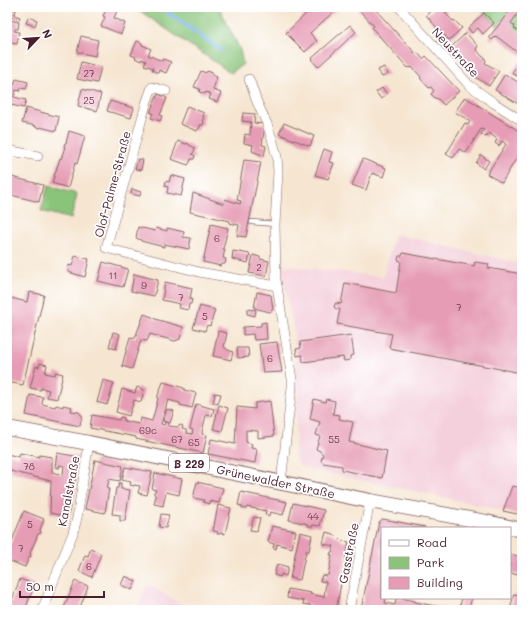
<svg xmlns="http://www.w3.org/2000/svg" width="529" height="617" viewBox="0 0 529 617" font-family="Mali,sans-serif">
<rect width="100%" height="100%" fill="#fff"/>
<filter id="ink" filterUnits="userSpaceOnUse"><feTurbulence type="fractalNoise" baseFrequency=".025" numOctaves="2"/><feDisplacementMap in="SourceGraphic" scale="8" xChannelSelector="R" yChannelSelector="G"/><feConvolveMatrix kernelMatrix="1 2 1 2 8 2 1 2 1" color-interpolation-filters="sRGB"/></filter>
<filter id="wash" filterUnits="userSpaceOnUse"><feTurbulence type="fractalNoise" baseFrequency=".012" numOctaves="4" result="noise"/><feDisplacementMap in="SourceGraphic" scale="16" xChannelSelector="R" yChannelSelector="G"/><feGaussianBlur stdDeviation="0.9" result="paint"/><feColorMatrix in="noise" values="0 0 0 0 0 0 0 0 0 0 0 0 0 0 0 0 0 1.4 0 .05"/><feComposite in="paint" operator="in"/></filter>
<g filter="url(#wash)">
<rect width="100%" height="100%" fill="#f6e6d1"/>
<g fill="#f4cfdc">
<path d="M 395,234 L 522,264 L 522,515 L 465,502 L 304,468 L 299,465 L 295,457 L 297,394 L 294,331 L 281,265 L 383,277 Z"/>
<path d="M 147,584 L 191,610 L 137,610 Z"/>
</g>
<g fill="#89c47a" stroke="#6a7252">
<path d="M 134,7 L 219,7 L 240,50 L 243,64 L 231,73 Z"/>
<path d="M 479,7 L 522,7 L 522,44 L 494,23 Z"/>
<path d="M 48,186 L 77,194 L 71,219 L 41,211 Z"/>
</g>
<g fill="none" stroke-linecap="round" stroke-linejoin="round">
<path stroke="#78b2e9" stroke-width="3.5" d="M 160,7 L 221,50"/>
</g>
<g id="blocks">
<g fill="#e69cb5">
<path d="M 7,7 L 14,7 L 17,8 L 14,15 L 20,17 L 19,20 L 7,15 Z"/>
<path d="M 107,7 L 117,11 L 114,18 L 125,23 L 121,34 L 101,26 L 105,17 L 103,16 Z"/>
<path d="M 313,7 L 339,7 L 310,33 L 317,41 L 305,52 L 286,33 Z"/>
<path d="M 358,7 L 373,7 L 416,54 L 418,53 L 423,59 L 426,56 L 459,91 L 444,105 L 437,98 L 436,99 L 431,94 L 434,91 L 431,87 L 429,88 L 420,78 L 421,77 L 412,67 L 411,68 L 409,67 L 408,68 L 372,28 L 374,26 L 357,8 Z"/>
<path d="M 436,7 L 443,7 L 447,11 L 445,13 L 453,21 L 454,20 L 462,28 L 449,40 L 437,28 L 426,15 Z"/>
<path d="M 508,7 L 522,7 L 522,10 L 521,9 L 511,23 L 515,26 L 514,28 L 522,34 L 522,56 L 496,36 L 492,40 L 489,37 L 498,26 L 509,11 L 508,10 L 510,8 Z"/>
<path d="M 484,13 L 494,23 L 483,34 L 478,28 L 472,33 L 468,28 Z"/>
<path d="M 28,17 L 37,20 L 35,26 L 26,23 Z"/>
<path d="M 9,20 L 19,22 L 18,29 L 15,29 L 14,31 L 19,32 L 17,44 L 11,43 L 8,58 L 7,27 L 8,27 Z"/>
<path d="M 350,25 L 356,32 L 318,67 L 311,59 Z"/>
<path d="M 466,33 L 478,46 L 476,49 L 483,57 L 485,57 L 485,59 L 486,61 L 485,63 L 499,71 L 489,86 L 477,78 L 450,48 Z"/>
<path d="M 81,36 L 98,40 L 95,56 L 77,52 Z"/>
<path d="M 137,41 L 142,43 L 142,45 L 151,49 L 148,55 L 162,61 L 163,59 L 171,62 L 166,73 L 159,70 L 158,73 L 152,70 L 153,68 L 144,65 L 146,61 L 141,59 L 141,61 L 135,58 L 136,57 L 131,55 Z"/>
<path d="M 81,62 L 101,67 L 97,83 L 77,79 Z"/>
<path d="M 519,62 L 522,63 L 522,75 L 520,78 L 512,73 Z"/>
<path d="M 384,67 L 388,74 L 382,77 L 378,70 Z"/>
<path d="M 201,71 L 206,73 L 207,71 L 213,73 L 212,75 L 217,77 L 213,90 L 221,93 L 217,102 L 209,99 L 211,94 L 206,92 L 205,94 L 199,92 L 200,89 L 194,87 Z"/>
<path d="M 505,74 L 518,82 L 517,83 L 522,86 L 522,106 L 495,90 Z"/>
<path d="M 16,79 L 28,82 L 26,89 L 20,88 L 20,91 L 16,90 L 15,95 L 7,93 L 7,84 L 14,85 Z"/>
<path d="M 382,88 L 387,94 L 381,99 L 376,92 Z"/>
<path d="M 82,89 L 101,94 L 97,111 L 78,106 Z"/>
<path d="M 158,94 L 167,98 L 160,115 L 162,116 L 160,121 L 151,118 L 153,113 L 150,112 Z"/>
<path d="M 7,95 L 26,100 L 24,108 L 7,104 Z"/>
<path d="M 465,97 L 522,133 L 522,156 L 519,154 L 504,179 L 502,183 L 487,174 L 506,144 L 502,141 L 499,146 L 495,143 L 497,139 L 489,133 L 486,137 L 481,134 L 484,130 L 481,129 L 466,153 L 459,149 L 453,158 L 446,154 L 465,123 L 468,125 L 470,121 L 455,112 Z"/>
<path d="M 110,101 L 134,108 L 131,118 L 107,111 Z"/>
<path d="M 187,106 L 204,113 L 203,117 L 204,118 L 202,120 L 204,122 L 203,125 L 200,125 L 200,127 L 199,128 L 197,131 L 180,124 Z"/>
<path d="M 26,108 L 59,117 L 56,131 L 40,127 L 40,128 L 35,127 L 36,126 L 22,123 Z"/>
<path d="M 243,113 L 255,114 L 254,123 L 265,124 L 262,145 L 266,146 L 264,156 L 252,151 L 253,145 L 244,143 L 245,134 L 250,135 L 251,122 L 242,121 Z"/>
<path d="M 284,123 L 314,136 L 310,146 L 279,134 Z"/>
<path d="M 69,131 L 85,136 L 77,164 L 75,163 L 68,188 L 52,183 L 60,158 L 61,159 L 65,147 L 64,147 L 65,143 L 66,143 Z"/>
<path d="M 178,141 L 186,144 L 188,143 L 189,145 L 195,148 L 194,152 L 192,154 L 195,156 L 194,159 L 191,159 L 190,162 L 188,165 L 171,159 Z"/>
<path d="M 324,149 L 332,152 L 329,162 L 334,163 L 328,179 L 315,175 Z"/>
<path d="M 481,155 L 489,161 L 484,169 L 476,163 Z"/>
<path d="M 138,159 L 143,160 L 141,170 L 135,169 Z"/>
<path d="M 363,159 L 386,168 L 383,177 L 372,173 L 366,190 L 352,185 Z"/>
<path d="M 244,160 L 261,162 L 246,237 L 237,236 L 239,225 L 229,223 L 230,221 L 190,212 L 193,193 L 224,204 L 225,199 L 240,204 L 241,201 L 237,200 Z"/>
<path d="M 171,175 L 185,179 L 181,196 L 167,193 L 168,187 L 165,186 L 166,181 L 169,182 Z"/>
<path d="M 8,176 L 43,185 L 39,202 L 7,194 Z"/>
<path d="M 132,189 L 141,192 L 140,196 L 131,194 Z"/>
<path d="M 211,224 L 228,228 L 223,249 L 225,249 L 223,258 L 226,259 L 225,264 L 222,264 L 221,266 L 203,262 Z"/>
<path d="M 138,227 L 155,231 L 156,228 L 167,231 L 167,228 L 184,232 L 183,237 L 191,238 L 189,249 L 164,244 L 164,247 L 141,241 L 141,240 L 136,238 Z"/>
<path d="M 233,251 L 250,254 L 248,263 L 232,259 Z"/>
<path d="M 403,253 L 474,266 L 475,262 L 489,264 L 488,268 L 522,274 L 522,322 L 521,327 L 522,327 L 522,372 L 521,373 L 516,372 L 389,348 L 392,334 L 337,324 L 340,309 L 336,309 L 334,307 L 335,304 L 336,303 L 341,304 L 345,283 L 396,293 L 401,261 L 398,260 L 399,256 L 402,256 Z"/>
<path d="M 253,255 L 260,257 L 260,259 L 269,261 L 266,276 L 249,273 Z"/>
<path d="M 75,256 L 89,259 L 85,277 L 68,272 L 69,265 L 72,266 Z"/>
<path d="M 103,262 L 128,269 L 123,287 L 98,281 Z"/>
<path d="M 134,274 L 158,280 L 154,296 L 131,291 Z"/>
<path d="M 165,282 L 192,288 L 190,299 L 192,299 L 191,304 L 189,304 L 188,310 L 179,308 L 180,304 L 162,300 Z"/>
<path d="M 29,292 L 44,295 L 23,385 L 7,382 L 7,297 L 27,302 Z"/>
<path d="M 257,292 L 271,295 L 273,309 L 270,312 L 254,308 Z"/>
<path d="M 200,306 L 215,310 L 210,326 L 207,325 L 205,331 L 193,328 Z"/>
<path d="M 247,309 L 256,310 L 255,316 L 247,314 Z"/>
<path d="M 144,314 L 155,318 L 155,319 L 183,327 L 180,339 L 175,341 L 150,334 L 147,341 L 141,340 L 132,369 L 122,366 L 130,337 L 135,338 Z"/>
<path d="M 266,322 L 267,339 L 254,340 L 253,334 L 243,335 L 243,327 L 261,326 L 261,323 Z"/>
<path d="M 218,331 L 227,333 L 224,347 L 228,350 L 233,352 L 231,360 L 213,356 Z"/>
<path d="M 113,332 L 120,334 L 116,349 L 109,347 Z"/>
<path d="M 351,335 L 354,355 L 350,356 L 350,360 L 344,361 L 343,357 L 303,362 L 302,355 L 297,356 L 296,349 L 301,348 L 300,342 Z"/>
<path d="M 277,342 L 282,372 L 263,373 L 259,344 Z"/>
<path d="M 237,348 L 248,348 L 249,357 L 238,358 Z"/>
<path d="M 40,363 L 47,365 L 45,373 L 55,375 L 55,372 L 63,374 L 57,399 L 47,397 L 49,390 L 41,388 L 41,390 L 30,388 L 36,366 L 39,367 Z"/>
<path d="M 103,380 L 114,383 L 107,405 L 97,402 Z"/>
<path d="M 163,382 L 184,388 L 184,390 L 196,393 L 192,408 L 180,405 L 180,403 L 168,400 L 161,424 L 164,425 L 165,422 L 168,423 L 169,426 L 177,427 L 181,425 L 183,426 L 182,429 L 186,430 L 186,433 L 192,434 L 193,430 L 190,429 L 196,404 L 214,409 L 212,416 L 206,415 L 202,432 L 202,434 L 207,435 L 203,453 L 136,439 L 136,437 L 90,428 L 92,415 L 119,420 L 120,417 L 124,418 L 124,421 L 139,424 L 140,418 L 152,421 L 158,399 L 157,398 Z"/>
<path d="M 137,387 L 144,390 L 141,402 L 134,400 L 129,416 L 116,412 L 122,389 L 135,393 Z"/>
<path d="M 214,393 L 221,394 L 218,404 L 213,403 L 215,395 L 214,395 Z"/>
<path d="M 30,395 L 43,397 L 42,404 L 55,407 L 56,405 L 63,407 L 63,405 L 72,407 L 71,411 L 79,412 L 82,416 L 80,426 L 26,415 Z"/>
<path d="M 314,399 L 325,402 L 326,399 L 335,401 L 333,414 L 340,415 L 339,419 L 353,422 L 349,442 L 387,451 L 382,478 L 342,470 L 342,466 L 323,463 L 321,460 L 323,455 L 320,451 L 316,449 L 320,436 L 316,435 L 320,422 L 310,419 Z"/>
<path d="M 270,401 L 274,436 L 258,438 L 258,431 L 246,430 L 246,442 L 252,444 L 251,448 L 257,449 L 255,463 L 208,454 L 211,439 L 235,444 L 237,407 L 255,409 L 255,403 Z"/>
<path d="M 219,405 L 228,408 L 222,431 L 213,429 Z"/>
<path d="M 167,409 L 174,411 L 170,423 L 163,421 Z"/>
<path d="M 20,453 L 39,457 L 39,455 L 52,457 L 52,472 L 63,475 L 64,466 L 60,465 L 59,468 L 55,467 L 57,453 L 80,457 L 68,517 L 50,513 L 51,481 L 10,471 L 11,469 L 7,469 L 7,454 L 19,457 Z"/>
<path d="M 95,460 L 123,466 L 120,481 L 109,479 L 107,489 L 109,489 L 105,513 L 85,509 Z"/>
<path d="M 125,467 L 152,472 L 147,495 L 138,493 L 140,486 L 134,485 L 134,486 L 130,485 L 131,482 L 122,480 Z"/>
<path d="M 155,473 L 182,479 L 179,495 L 166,492 L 163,506 L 154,504 L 156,496 L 154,494 L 154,492 L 156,490 L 152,489 Z"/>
<path d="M 197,482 L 223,488 L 219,503 L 209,501 L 209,504 L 203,502 L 204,500 L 193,498 Z"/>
<path d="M 119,483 L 121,483 L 121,489 L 130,490 L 125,521 L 120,521 L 120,515 L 112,514 L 116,488 L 118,488 Z"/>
<path d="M 512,486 L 522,488 L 522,515 L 503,511 Z"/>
<path d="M 241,492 L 287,502 L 283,515 L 270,512 L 269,516 L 265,515 L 266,511 L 247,507 L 246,509 L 242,508 L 242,506 L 238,505 Z"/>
<path d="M 293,503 L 324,510 L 320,526 L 313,525 L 313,526 L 308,526 L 308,524 L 289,520 Z"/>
<path d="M 218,505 L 231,508 L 225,534 L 220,533 L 220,534 L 217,534 L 218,532 L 213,531 Z"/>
<path d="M 24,511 L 44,519 L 40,530 L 41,533 L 38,534 L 30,553 L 31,557 L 29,557 L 25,567 L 7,560 L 7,553 Z"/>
<path d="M 161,514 L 169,515 L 166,528 L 159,527 Z"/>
<path d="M 254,517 L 260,518 L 257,531 L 250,530 Z"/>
<path d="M 383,519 L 425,527 L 425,528 L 382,528 L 382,598 L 386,598 L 385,603 L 395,605 L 396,598 L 401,598 L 415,601 L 415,602 L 450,609 L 450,610 L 361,610 L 379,522 Z"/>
<path d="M 272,526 L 296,531 L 292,548 L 277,544 L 276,549 L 273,548 L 274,544 L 268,542 Z"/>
<path d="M 300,532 L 312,535 L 309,551 L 306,551 L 300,580 L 290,578 Z"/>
<path d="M 326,532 L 333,534 L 333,535 L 337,536 L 342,541 L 349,542 L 336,610 L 319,610 L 310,608 L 310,605 L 303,604 L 304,601 L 287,598 L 288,589 L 311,593 L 310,594 L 324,597 L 326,582 L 320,581 L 322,575 L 326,576 L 328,575 L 332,555 L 330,555 L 331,552 L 332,552 L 334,546 L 323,544 Z"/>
<path d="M 91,548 L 101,554 L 92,577 L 79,571 L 85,555 L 88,556 Z"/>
<path d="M 510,554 L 522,557 L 522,567 L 520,573 L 518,572 L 518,575 L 510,573 Z"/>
<path d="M 277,564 L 288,567 L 286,576 L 281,574 L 281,577 L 274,575 Z"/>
<path d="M 125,576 L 136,581 L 132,590 L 121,585 Z"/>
<path d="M 20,579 L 35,585 L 29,599 L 25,610 L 8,610 Z"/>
<path d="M 75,581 L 88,586 L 79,610 L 63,610 Z"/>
<path d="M 514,594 L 522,596 L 522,610 L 510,610 Z"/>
<path d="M 462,598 L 472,598 L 468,610 L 459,610 Z"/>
</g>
</g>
</g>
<g filter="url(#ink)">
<use href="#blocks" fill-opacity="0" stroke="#866565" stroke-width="1"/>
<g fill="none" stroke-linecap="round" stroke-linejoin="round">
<g stroke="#866565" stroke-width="6">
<path id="service" d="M 252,222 L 275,224"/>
</g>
<g stroke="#866565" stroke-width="10">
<g id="minor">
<path d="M 399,7 L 469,85 L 494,103 L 522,121"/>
<path d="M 249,79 L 257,102 L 267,124 L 273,142 L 277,157 L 278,172 L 275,224 L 276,280 L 292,379 L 292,387 L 281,482"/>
<path d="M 166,91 L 152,87 L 146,104 L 106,248 L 199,272 L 277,286"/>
<path d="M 7,150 L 38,156"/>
<path d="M 42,610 L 73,533 L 77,518 L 89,443"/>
<path d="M 349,610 L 370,501"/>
</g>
</g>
<g stroke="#866565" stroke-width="16">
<path id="primary" d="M 7,428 L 89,443 L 370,501 L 486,522 L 522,530"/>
</g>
<use href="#service" stroke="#fff" stroke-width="4.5"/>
<use href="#minor" stroke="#fff" stroke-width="9"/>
<use href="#primary" stroke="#fff" stroke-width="14"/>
</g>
</g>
<g text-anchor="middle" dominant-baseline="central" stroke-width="3.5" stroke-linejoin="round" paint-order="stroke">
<g font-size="10" fill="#713e4e">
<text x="89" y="73">27</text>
<text x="89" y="100">25</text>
<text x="217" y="238">6</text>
<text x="259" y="267">2</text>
<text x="113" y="275">11</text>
<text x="144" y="285">9</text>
<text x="181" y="297">7</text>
<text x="459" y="307">7</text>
<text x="205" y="316">5</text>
<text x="270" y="358">6</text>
<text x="148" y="430">69c</text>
<text x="177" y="439">67</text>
<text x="334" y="439">55</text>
<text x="194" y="442">65</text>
<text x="29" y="466">78</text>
<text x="313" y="516">44</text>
<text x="30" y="524">5</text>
<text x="21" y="548">7</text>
<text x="89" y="566">6</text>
</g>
<rect fill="#fff" stroke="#80626b" stroke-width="1" x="169" y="454" width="40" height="18" rx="3"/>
<g font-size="11" font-weight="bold" fill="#4a1f2b">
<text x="189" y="463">B 229</text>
</g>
<g font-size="12" fill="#4a1f2b" stroke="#fff">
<text transform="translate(456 52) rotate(47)">Neustraße</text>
<text transform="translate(112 184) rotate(-75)">Olof-Palme-Straße</text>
<text transform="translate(276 481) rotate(12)">Grünewalder Straße</text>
<text transform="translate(68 491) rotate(-79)">Kanalstraße</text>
<text transform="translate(348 553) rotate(-79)">Gasstraße</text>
</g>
</g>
<rect width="529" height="617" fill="none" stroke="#fff" stroke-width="24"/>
<rect x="381" y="527" width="130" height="72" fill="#ffffff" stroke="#b7a5aa"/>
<rect x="389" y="540" width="20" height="6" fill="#ffffff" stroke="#b7a5aa"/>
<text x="417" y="547" font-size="12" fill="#4a1f2b">Road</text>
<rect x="389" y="557" width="20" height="12" fill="#89c47a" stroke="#b7a5aa"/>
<text x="417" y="567" font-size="12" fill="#4a1f2b">Park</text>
<rect x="389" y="577" width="20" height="12" fill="#e69cb5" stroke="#b7a5aa"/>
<text x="417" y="587" font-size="12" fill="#4a1f2b">Building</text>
<g transform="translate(38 38) rotate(65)" stroke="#ffffff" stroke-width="3" paint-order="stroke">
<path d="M0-3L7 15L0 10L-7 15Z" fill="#4a1f2b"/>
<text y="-6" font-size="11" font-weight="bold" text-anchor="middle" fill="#4a1f2b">N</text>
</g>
<path d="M20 591v6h84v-6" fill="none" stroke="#4a1f2b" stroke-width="2"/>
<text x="26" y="591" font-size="12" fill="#4a1f2b" stroke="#ffffff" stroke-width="3" paint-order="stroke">50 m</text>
</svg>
